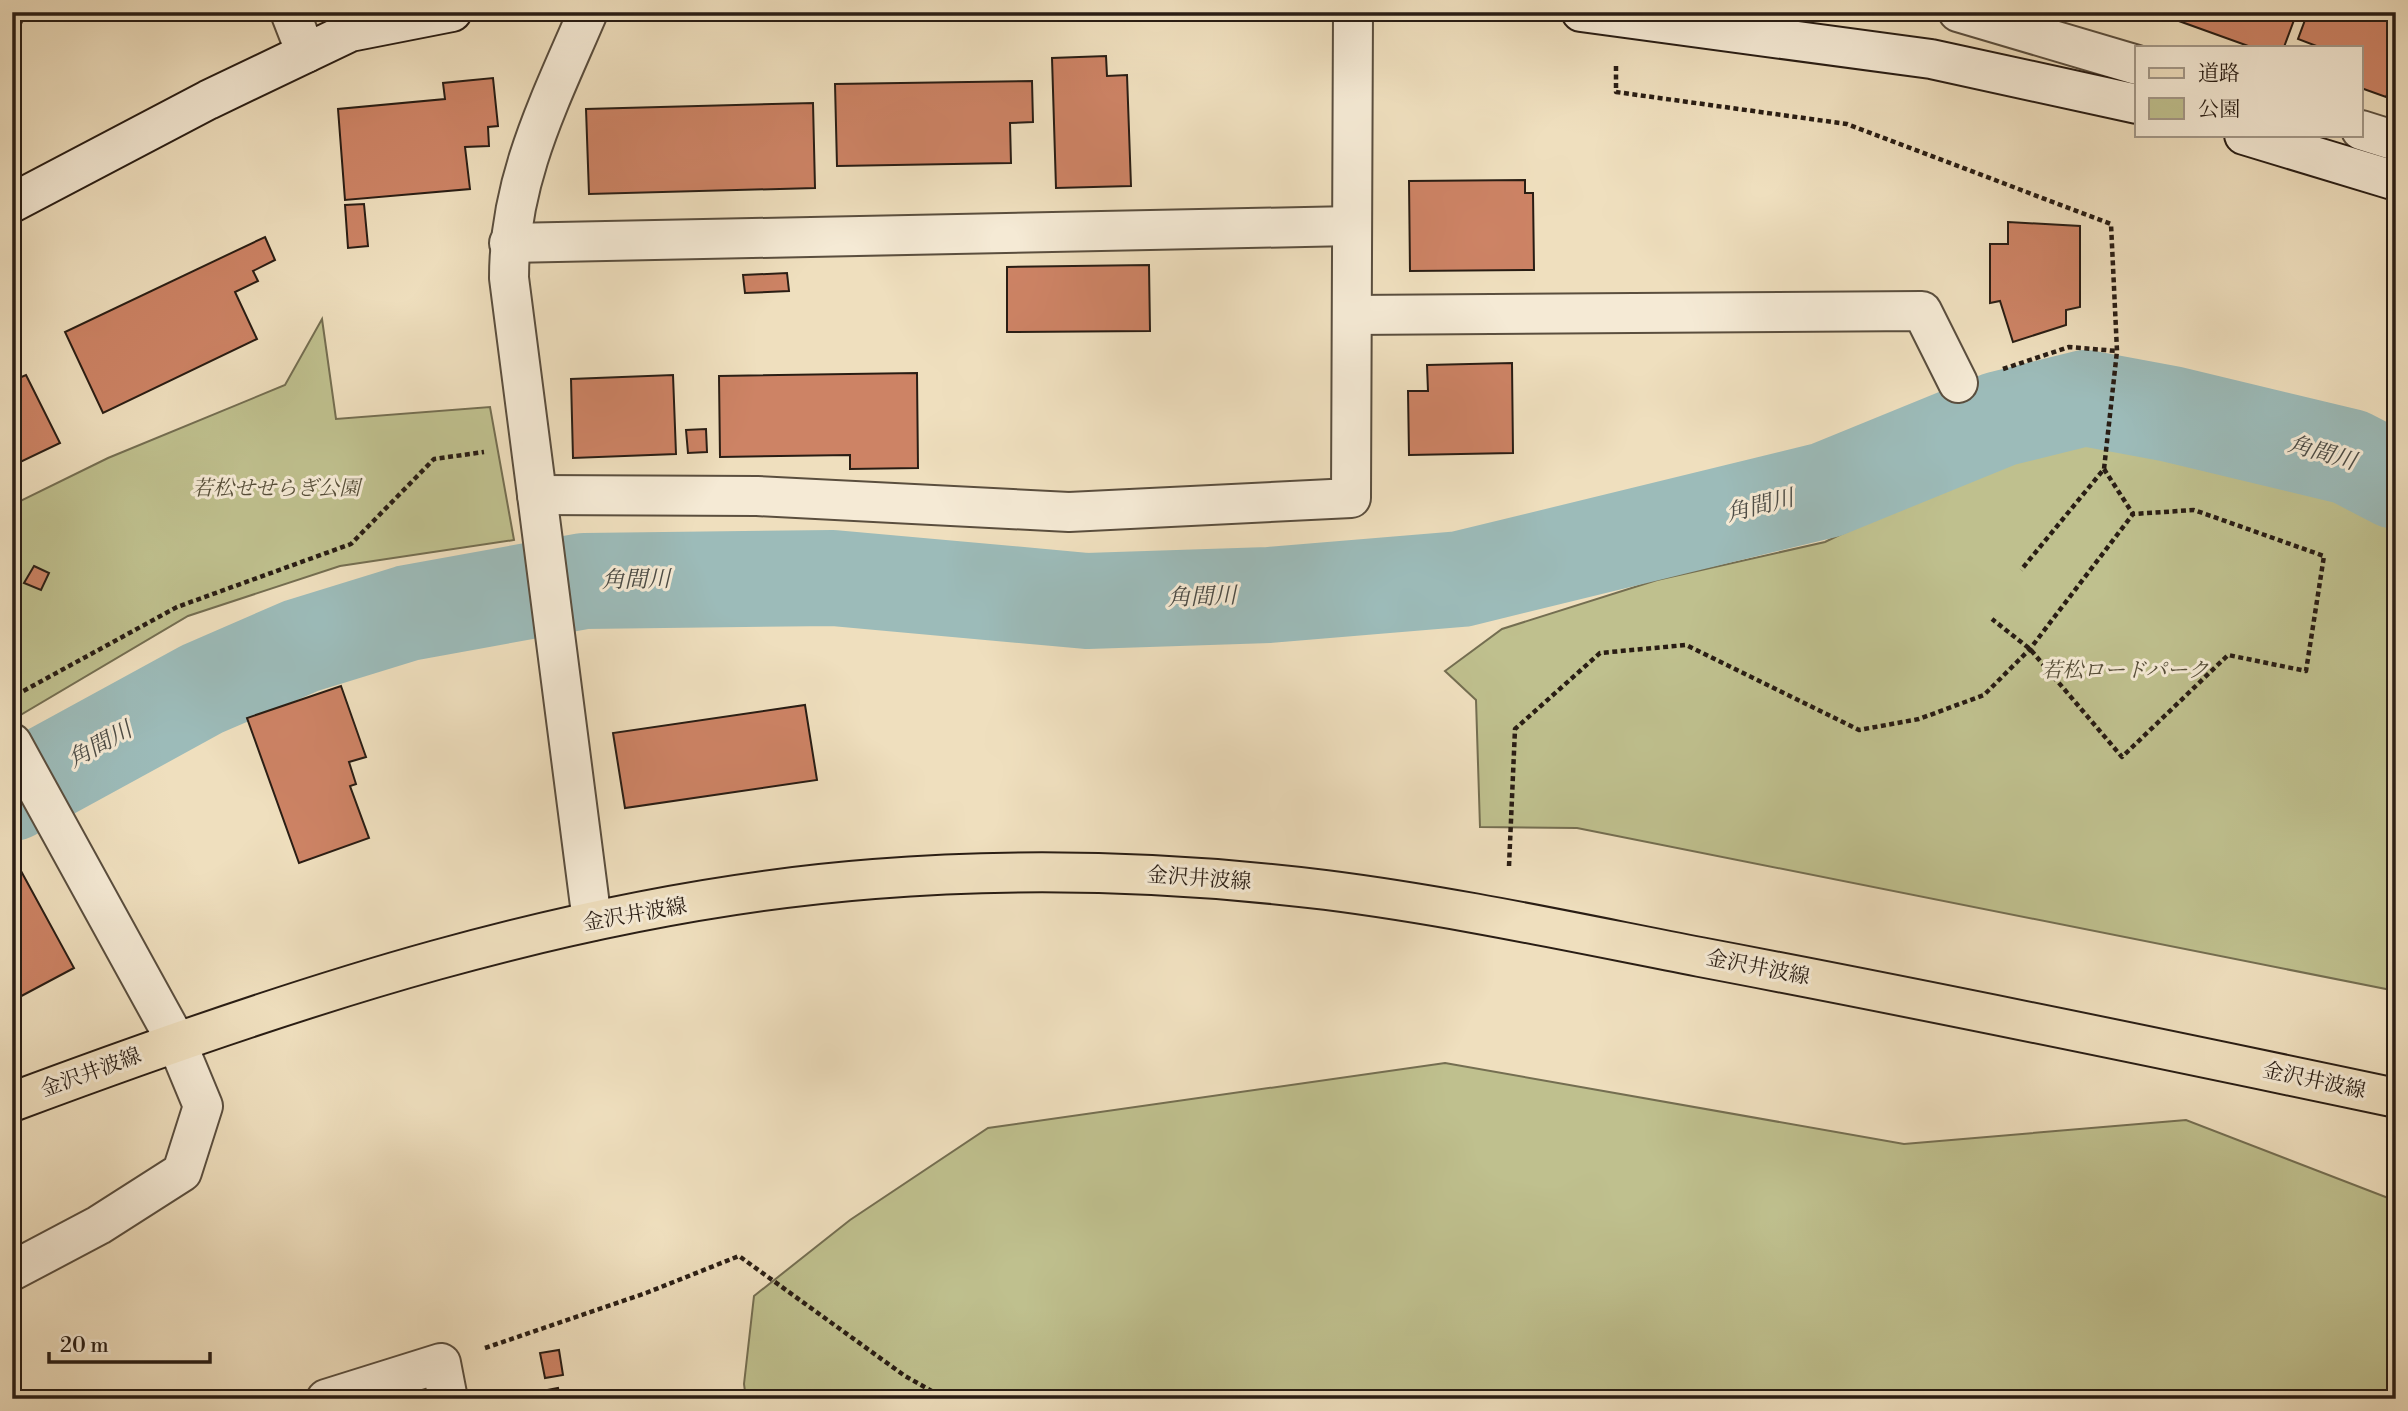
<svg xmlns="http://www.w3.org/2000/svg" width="2408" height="1411" viewBox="0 0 2408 1411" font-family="'Libre Bodoni','Noto Serif JP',serif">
<rect width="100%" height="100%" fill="#efdfbe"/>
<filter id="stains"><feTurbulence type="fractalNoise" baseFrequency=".00286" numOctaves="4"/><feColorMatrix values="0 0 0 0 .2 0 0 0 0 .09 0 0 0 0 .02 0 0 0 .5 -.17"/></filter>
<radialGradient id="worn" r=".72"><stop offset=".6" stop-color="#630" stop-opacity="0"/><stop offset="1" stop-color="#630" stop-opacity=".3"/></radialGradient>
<g fill="#bfc08e" stroke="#746e51" stroke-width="2">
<path d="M 322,319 L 336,419 L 490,407 L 514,540 L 340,566 L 188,616 L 12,720 L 12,505 L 108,458 L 285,385 Z"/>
<path d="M 2085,398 L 2171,414 L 2350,457 L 2396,481 L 2396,991 L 1577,828 L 1480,827 L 1476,700 L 1445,671 L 1502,629 L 1657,580 L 1825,542 L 1912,500 L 2000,419 Z"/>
<path d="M 1445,1063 L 1904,1144 L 2186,1120 L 2396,1201 L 2396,1399 L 746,1399 L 744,1384 L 754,1296 L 850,1220 L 988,1128 Z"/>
</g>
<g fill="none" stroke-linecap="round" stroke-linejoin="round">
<path stroke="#9cbbb9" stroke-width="96" d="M 12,793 L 202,689 L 301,646 L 408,613 L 584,581 L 833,578 L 1087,601 L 1269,595 L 1461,579 L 1826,490 L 2000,419 L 2085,398 L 2171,414 L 2350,457 L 2396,481"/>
</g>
<g fill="#cd8365" stroke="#291d14" stroke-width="2">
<path d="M 2166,12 L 2297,12 L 2284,47 L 2251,47 L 2165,16 Z"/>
<path d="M 2308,12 L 2396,12 L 2396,71 L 2386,97 L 2361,88 L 2361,47 L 2319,47 L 2298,39 Z"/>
<path d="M 1106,56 L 1107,76 L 1127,75 L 1131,186 L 1056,188 L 1052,58 Z"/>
<path d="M 493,78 L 498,126 L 488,127 L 489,146 L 465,147 L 470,189 L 345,200 L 338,109 L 445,99 L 443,83 Z"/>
<path d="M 1032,81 L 1033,122 L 1010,123 L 1011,163 L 837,166 L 835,84 Z"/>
<path d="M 813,103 L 815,188 L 589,194 L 586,109 Z"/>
<path d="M 1525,180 L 1525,193 L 1533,193 L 1534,270 L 1410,271 L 1409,181 Z"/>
<path d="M 364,204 L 368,246 L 348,248 L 345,205 Z"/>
<path d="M 2008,222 L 2080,226 L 2080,307 L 2066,310 L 2066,325 L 2013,342 L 2000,301 L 1990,303 L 1990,244 L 2008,244 Z"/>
<path d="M 265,237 L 275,260 L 253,271 L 258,281 L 235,292 L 257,339 L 103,413 L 65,332 Z"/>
<path d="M 1149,265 L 1150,331 L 1007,332 L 1007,267 Z"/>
<path d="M 787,273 L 789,291 L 745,293 L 743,275 Z"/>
<path d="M 1512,363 L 1513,453 L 1409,455 L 1408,391 L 1428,391 L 1427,365 Z"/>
<path d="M 917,373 L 918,468 L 850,469 L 850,455 L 720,457 L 719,376 Z"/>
<path d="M 26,375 L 60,443 L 12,466 L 12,381 Z"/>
<path d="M 673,375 L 676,454 L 573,458 L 571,379 Z"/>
<path d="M 706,429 L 707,452 L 688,453 L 686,430 Z"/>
<path d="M 34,566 L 49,573 L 41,590 L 24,583 Z"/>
<path d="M 341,686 L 366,757 L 349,762 L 356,784 L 350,786 L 369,838 L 299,863 L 247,718 Z"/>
<path d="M 805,705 L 817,780 L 625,808 L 613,733 Z"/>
<path d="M 21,871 L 74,968 L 12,1001 L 12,876 Z"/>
<path d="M 559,1350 L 563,1375 L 545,1378 L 540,1353 Z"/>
<path d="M 558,1388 L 560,1399 L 500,1399 Z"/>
</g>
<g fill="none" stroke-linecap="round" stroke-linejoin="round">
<g stroke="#5a4e3e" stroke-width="42">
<g id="street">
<path d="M 290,12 L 306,53"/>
<path d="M 588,12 C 550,101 509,179 509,278 L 592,921"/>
<path d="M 1958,12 L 2137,65"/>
<path d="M 2361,130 L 2396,141"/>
<path d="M 509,243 L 1352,226"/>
<path d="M 1352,315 L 1922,311 L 1958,383"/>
<path d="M 537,495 L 757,496 L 1069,512 L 1351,498 L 1353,12"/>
<path d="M 12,743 L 176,1041 L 203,1106 L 182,1172 L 99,1225 L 12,1271"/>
<path d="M 326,1399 L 441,1363 L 448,1399"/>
</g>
</g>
<g stroke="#291d14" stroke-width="42">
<g id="secondary">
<path d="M 1581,12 L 1931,59 L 2137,104"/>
<path d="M 2244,135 L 2396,181"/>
<path d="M 12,203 L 208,100 L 350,32 L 452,12"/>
</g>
</g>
<g stroke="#291d14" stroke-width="42">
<path id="primary" d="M 12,1102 C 290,998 577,902 874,879 C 1024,867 1178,872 1326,890 C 1452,906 1576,933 1700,957 C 1933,1001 2164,1049 2396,1098"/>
</g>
<g stroke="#291d14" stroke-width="4.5" stroke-dasharray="5 3.5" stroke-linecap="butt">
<path d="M 12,41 L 25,12"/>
<path d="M 1616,66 L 1616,92 L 1847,124 L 2111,224 L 2117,351 L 2104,469 L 2021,570"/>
<path d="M 2003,369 L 2069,347 L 2117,351"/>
<path d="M 2104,469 L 2133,514"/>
<path d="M 16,695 L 177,607 L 351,544 L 434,459 L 484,452"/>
<path d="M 1509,866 L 1515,729 L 1600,653 L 1686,645 L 1859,730 L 1919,719 L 1984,695 L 2030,649 L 2133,514 L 2194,510 L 2324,556 L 2306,671 L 2228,655 L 2122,757 L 2030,649 L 1992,619"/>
<path d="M 485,1348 L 646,1293 L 739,1256 L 905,1376 L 946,1399"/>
</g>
<use href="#street" stroke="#f5ead5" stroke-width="38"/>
<use href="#secondary" stroke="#f5ead5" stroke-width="38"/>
<use href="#primary" stroke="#efdfbe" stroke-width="38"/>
</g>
<g text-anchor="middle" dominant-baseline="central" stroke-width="6" stroke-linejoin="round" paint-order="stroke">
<g font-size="21" font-style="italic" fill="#564e39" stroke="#f5ead5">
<text x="276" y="489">若松せせらぎ公園</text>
<text x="2125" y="671">若松ロードパーク</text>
</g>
<g font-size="21" fill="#291d14" stroke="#f5ead5">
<text transform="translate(1199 879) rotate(4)">金沢井波線</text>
<text transform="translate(635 915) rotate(-10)">金沢井波線</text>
<text transform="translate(1758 968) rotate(11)">金沢井波線</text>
<text transform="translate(91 1073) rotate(-20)">金沢井波線</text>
<text transform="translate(2314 1081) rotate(12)">金沢井波線</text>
</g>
<g font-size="23" font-style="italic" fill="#4c4c46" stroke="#f5ead5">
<text transform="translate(2322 453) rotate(16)">角間川</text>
<text transform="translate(1760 506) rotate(-14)">角間川</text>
<text transform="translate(636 580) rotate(-1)">角間川</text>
<text transform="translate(1202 597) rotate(-2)">角間川</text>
<text transform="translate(100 745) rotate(-29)">角間川</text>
</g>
</g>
<rect width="2408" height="1411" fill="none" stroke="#efdfbe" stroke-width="42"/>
<rect x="14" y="14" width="2380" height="1383" fill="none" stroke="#291d14" stroke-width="3.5"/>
<rect x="21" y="21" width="2366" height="1369" fill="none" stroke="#291d14" stroke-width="2"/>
<rect x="2135" y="46" width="228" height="91" fill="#f5ead5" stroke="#a39888" stroke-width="2"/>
<rect x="2149" y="68" width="35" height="10" fill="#efdfbe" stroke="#a39888" stroke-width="2"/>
<text x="2198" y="80" font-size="21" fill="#291d14">道路</text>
<rect x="2149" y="98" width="35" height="21" fill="#bfc08e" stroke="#a39888" stroke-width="2"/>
<text x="2198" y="116" font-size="21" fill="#291d14">公園</text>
<path d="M49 1352v10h161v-10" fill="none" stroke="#291d14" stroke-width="3.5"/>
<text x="60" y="1352" font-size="21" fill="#291d14" stroke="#f5ead5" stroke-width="5" paint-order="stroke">20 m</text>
<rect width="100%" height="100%" filter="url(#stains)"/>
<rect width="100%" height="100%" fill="url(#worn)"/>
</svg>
